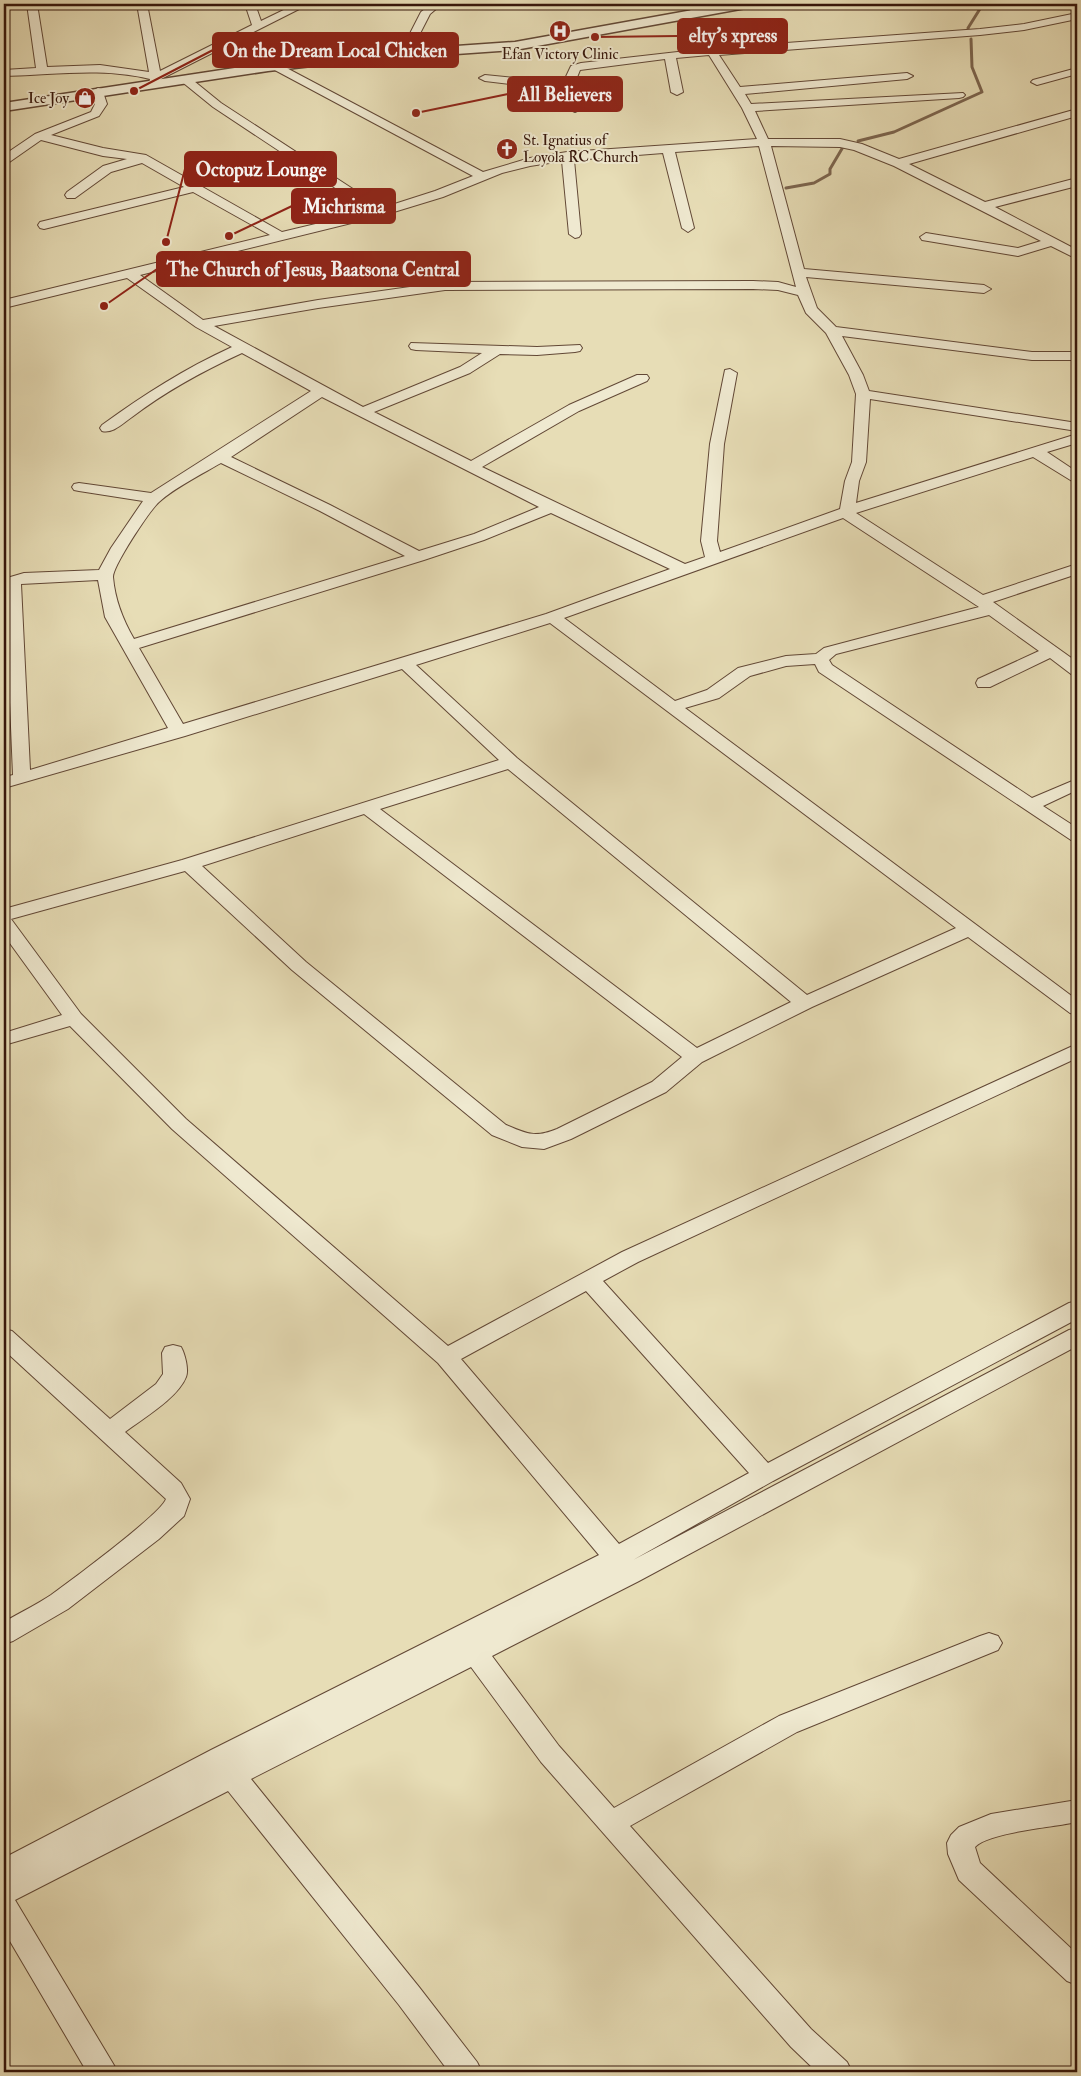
<svg xmlns="http://www.w3.org/2000/svg" width="1081" height="2076" viewBox="0 0 1081 2076" font-family="'IM FELL Double Pica',serif">
<rect width="100%" height="100%" fill="#e7ddb6"/>
<filter id="stains"><feTurbulence type="fractalNoise" baseFrequency=".004" numOctaves="4"/><feColorMatrix values="0 0 0 0 .2 0 0 0 0 .09 0 0 0 0 .02 0 0 0 .5 -.17"/></filter>
<radialGradient id="worn" r=".72"><stop offset=".6" stop-color="#630" stop-opacity="0"/><stop offset="1" stop-color="#630" stop-opacity=".3"/></radialGradient>
<g fill="none" stroke-linecap="round" stroke-linejoin="round">
<g stroke="#7c654f" stroke-width="3">
<path d="M 969,33 L 968,28 L 983,4"/>
<path d="M 858,141 L 894,132 L 982,92 L 972,67 L 971,39"/>
<path d="M 786,188 L 814,183 L 830,174 L 830,169 L 843,147"/>
</g>
<g stroke="#624836" stroke-width="2">
<g id="minor">
<path d="M 27,4 L 37,4 L 47,67 L 100,65 L 149,72 L 137,4 L 147,4 L 160,71 L 252,25 L 245,4 L 255,4 L 261,21 L 296,4 L 309,4 L 161,79 L 159,86 L 155,87 L 149,84 L 150,79 C 102,67 53,75 4,76 L 4,70 L 36,68 Z"/>
<path d="M 431,4 L 442,4 L 430,14 L 409,55 L 401,55 L 400,53 L 421,12 Z"/>
<path d="M 682,4 L 694,4 L 705,13 L 704,15 L 696,15 Z"/>
<path d="M 1077,13 L 1077,19 L 1024,30 L 980,35 L 719,55 L 740,87 L 907,73 L 913,76 L 907,79 L 745,94 L 751,104 L 963,93 L 965,95 L 963,97 L 959,98 L 755,111 L 768,139 L 840,139 L 862,144 L 899,159 L 1077,109 L 1077,116 L 909,164 L 985,202 L 1077,178 L 1077,186 L 995,207 L 1077,250 L 1077,259 L 1051,246 L 1018,256 L 922,240 L 920,237 L 926,233 L 1018,248 L 1041,241 L 894,166 L 854,150 L 840,147 L 771,146 L 804,269 L 984,285 L 991,289 L 984,293 L 806,277 L 817,308 L 836,327 L 1032,352 L 1077,352 L 1077,360 L 1032,360 L 842,336 L 863,375 L 869,391 L 1077,423 L 1077,431 L 870,399 L 866,462 L 859,481 L 856,503 L 1077,434 L 1077,443 L 1047,452 L 1077,472 L 1077,482 L 1072,481 L 1033,457 L 856,513 L 983,595 L 1077,564 L 1077,574 L 993,602 L 1077,662 L 1077,675 L 1071,674 L 1050,658 L 990,687 L 978,687 L 976,683 L 978,679 L 1039,651 L 989,615 L 836,654 L 829,660 L 832,665 L 1032,798 L 1077,779 L 1077,790 L 1043,806 L 1077,828 L 1077,841 L 1071,840 L 819,672 L 815,664 L 786,666 L 750,676 L 719,698 L 685,708 L 1077,1000 L 1077,1015 L 1070,1013 L 968,937 L 812,1007 L 702,1062 L 666,1092 L 571,1139 L 544,1149 L 522,1147 L 492,1135 L 292,970 L 185,871 L 11,919 L 81,1014 L 186,1119 L 448,1346 L 622,1252 L 1077,1044 L 1077,1058 L 638,1262 L 603,1281 L 768,1463 L 1069,1303 L 1077,1301 L 1077,1319 L 773,1481 L 633,1560 L 1069,1330 L 1077,1328 L 1077,1346 L 639,1581 L 492,1656 L 559,1746 L 614,1808 L 779,1716 L 980,1636 L 989,1633 L 998,1636 L 1002,1643 L 998,1650 L 797,1732 L 630,1826 L 811,2029 L 847,2062 L 852,2072 L 817,2072 L 791,2047 L 541,1762 L 471,1667 L 251,1779 L 419,1987 L 477,2062 L 482,2072 L 449,2072 L 399,2005 L 228,1791 L 15,1900 L 118,2072 L 87,2072 L 4,1931 L 4,1858 L 211,1750 L 599,1555 L 438,1363 L 172,1129 L 70,1026 L 4,1045 L 4,1033 L 62,1015 L 4,935 L 4,909 L 182,860 L 499,760 L 402,669 L 185,736 L 4,788 L 4,777 L 13,775 L 5,581 L 7,578 L 24,573 L 99,570 L 111,548 L 143,501 L 79,491 L 74,490 L 72,487 L 74,484 L 79,483 L 151,493 L 311,391 L 242,353 C 203,371 166,391 132,417 C 123,423 113,434 102,431 L 100,428 L 102,425 C 145,394 184,369 232,347 L 196,327 L 127,278 L 4,308 L 4,300 L 270,235 L 193,192 L 44,229 L 40,228 L 38,225 L 40,222 L 184,187 L 142,163 L 111,172 L 75,198 L 67,198 L 65,195 L 67,192 L 103,166 L 127,159 L 103,156 L 41,140 L 8,163 L 4,164 L 4,155 L 35,134 L 91,112 L 95,104 L 92,91 L 98,88 L 102,89 L 107,104 L 99,116 L 51,135 L 103,148 L 146,155 L 282,232 L 370,211 L 213,107 L 181,81 L 179,79 L 181,77 L 189,77 L 221,103 L 382,208 L 435,191 L 473,176 L 271,68 L 269,66 L 271,64 L 279,64 L 483,172 L 530,158 L 567,152 L 757,139 L 742,108 L 709,55 L 676,58 L 683,92 L 677,95 L 671,92 L 665,59 L 580,70 L 573,87 L 581,109 L 575,112 L 569,109 L 562,90 L 485,81 L 479,78 L 485,75 L 563,83 L 571,66 L 581,63 L 704,49 L 677,19 L 676,17 L 677,15 L 685,15 L 715,48 L 980,29 L 1024,24 ZM 759,146 L 796,287 L 778,282 L 753,281 L 445,282 L 318,300 L 203,320 L 140,275 L 384,215 L 443,197 L 502,173 L 530,166 L 562,161 L 569,234 L 575,238 L 579,237 L 581,234 L 574,160 L 663,153 L 682,228 L 688,232 L 694,228 L 675,152 ZM 753,289 L 778,290 L 798,295 L 806,313 L 826,333 L 849,375 L 856,394 L 852,462 L 845,481 L 840,509 L 720,552 L 717,541 L 724,444 L 737,373 L 730,369 L 725,370 L 710,444 L 701,541 L 705,557 L 685,564 L 482,467 L 579,411 L 647,381 L 649,378 L 647,375 L 637,375 L 569,405 L 471,461 L 374,412 L 470,373 L 500,354 L 537,355 L 575,352 L 580,351 L 582,348 L 580,345 L 537,347 L 411,343 L 409,346 L 411,349 L 416,350 L 482,353 L 460,367 L 363,407 L 214,326 L 318,308 L 445,290 ZM 322,397 L 539,507 L 474,534 L 419,551 L 330,505 L 231,457 ZM 221,463 L 320,511 L 405,556 L 134,639 C 123,620 115,600 113,577 C 113,566 149,511 159,502 C 174,488 202,474 221,463 ZM 551,513 L 670,569 L 546,614 L 183,724 L 139,648 L 424,560 L 484,540 ZM 843,518 L 979,607 L 824,648 L 816,654 L 786,656 L 738,668 L 707,690 L 675,701 L 564,618 ZM 98,580 L 105,617 L 168,728 L 30,770 L 21,584 ZM 550,623 L 956,928 L 807,995 L 517,758 L 416,665 ZM 508,769 L 791,1002 L 697,1048 L 380,809 ZM 364,814 L 682,1057 L 652,1082 L 557,1129 C 535,1138 527,1134 506,1125 L 306,962 L 202,866 ZM 586,1291 L 749,1473 L 619,1544 L 461,1359 Z"/>
<path d="M 1077,68 L 1077,74 L 1037,85 L 1031,82 L 1033,80 Z"/>
<path d="M 4,1329 L 12,1331 L 110,1419 L 156,1384 L 163,1374 L 162,1353 L 165,1347 L 173,1345 L 181,1347 C 185,1354 189,1370 186,1377 C 178,1398 142,1419 125,1432 L 181,1483 L 190,1499 L 184,1516 L 159,1539 L 68,1609 L 13,1641 L 4,1644 L 4,1622 C 19,1613 36,1605 51,1595 C 69,1582 161,1514 166,1499 L 4,1350 Z"/>
<path d="M 1077,1800 L 1077,1822 C 1055,1827 989,1832 975,1847 L 980,1863 L 1077,1954 L 1077,1985 L 1067,1981 L 959,1880 L 948,1854 L 947,1843 L 951,1835 L 959,1827 L 991,1814 Z"/>
</g>
</g>
<g stroke="#624836" stroke-width="3">
<path id="tertiary" d="M 726,4 L 753,4 L 746,8 L 515,50 L 356,61 L 268,71 L 4,111 L 4,103 L 268,63 L 356,53 L 515,42 Z"/>
</g>
<use href="#minor" fill="#efe9d0" fill-rule="evenodd"/>
<use href="#tertiary" fill="#efe9d0" fill-rule="evenodd"/>
</g>
<defs>
<g id="hospital-disc" transform="scale(1.125)"><circle r="9.5" fill="#8f2418" stroke="#efe9d0"/><path d="M-5-5h3v3.5h4V-5h3V5h-3V1.5h-4V5h-3Z" fill="#fff"/></g>
<g id="shop-disc" transform="scale(1.125)"><circle r="9.5" fill="#8f2418" stroke="#efe9d0"/><path d="M-5-2.5h2.3a2.7 3.5 0 0 1 5.4 0H5L5.5 6h-11ZM-1.5-2.5h3a1.5 2.3 0 0 0-3 0Z" fill="#fff"/></g>
<g id="church-disc" transform="scale(1.125)"><circle r="9.5" fill="#8f2418" stroke="#efe9d0"/><path d="M-1.2-6h2.4v3.5h3.3v2.4h-3.3V6h-2.4V-.1h-3.3v-2.4h3.3Z" fill="#fff"/></g>
</defs>
<g fill-rule="evenodd">
<use href="#hospital-disc" x="560" y="31"/>
<use href="#shop-disc" x="85" y="98"/>
<use href="#church-disc" x="507" y="149"/>
</g>
<g text-anchor="middle" dominant-baseline="central" stroke-width="4" stroke-linejoin="round" paint-order="stroke">
<g font-size="15" fill="#36160b" stroke="#efe9d0">
<text x="560" y="54">Efan Victory Clinic</text>
<text x="69" y="98" text-anchor="end">Ice Joy</text>
<text x="523" y="140" text-anchor="start">St. Ignatius of<tspan x="523" dy="17">Loyola RC Church</tspan></text>
</g>
</g>
<path fill="none" stroke="#8f2418" stroke-width="2" d="M595 37L678 36M134 91L213 50M416 113L508 94M166 242L185 169M229 236L292 206M104 306L157 269"/>
<g fill="#8f2418" stroke="#efe9d0" stroke-width="2">
<circle cx="595" cy="37" r="5"/>
<circle cx="134" cy="91" r="5"/>
<circle cx="416" cy="113" r="5"/>
<circle cx="166" cy="242" r="5"/>
<circle cx="229" cy="236" r="5"/>
<circle cx="104" cy="306" r="5"/>
</g>
<g fill="#8f2418" stroke="#8f2418" stroke-width="2">
<rect x="678" y="19" width="109" height="34" rx="5"/>
<rect x="213" y="33" width="245" height="34" rx="5"/>
<rect x="508" y="77" width="114" height="34" rx="5"/>
<rect x="185" y="152" width="151" height="34" rx="5"/>
<rect x="292" y="189" width="103" height="34" rx="5"/>
<rect x="157" y="252" width="313" height="34" rx="5"/>
</g>
<g font-size="19" text-anchor="middle" font-weight="bold" fill="#fff">
<text x="733" y="42">elty’s xpress</text>
<text x="335" y="57">On the Dream Local Chicken</text>
<text x="565" y="101">All Believers</text>
<text x="261" y="176">Octopuz Lounge</text>
<text x="344" y="213">Michrisma</text>
<text x="313" y="276">The Church of Jesus, Baatsona Central</text>
</g>
<rect width="1081" height="2076" fill="none" stroke="#e7ddb6" stroke-width="20"/>
<rect x="5" y="5" width="1071" height="2066" fill="none" stroke="#36160b" stroke-width="2.5"/>
<rect x="10" y="10" width="1061" height="2056" fill="none" stroke="#36160b"/>
<rect width="100%" height="100%" filter="url(#stains)"/>
<rect width="100%" height="100%" fill="url(#worn)"/>
</svg>
